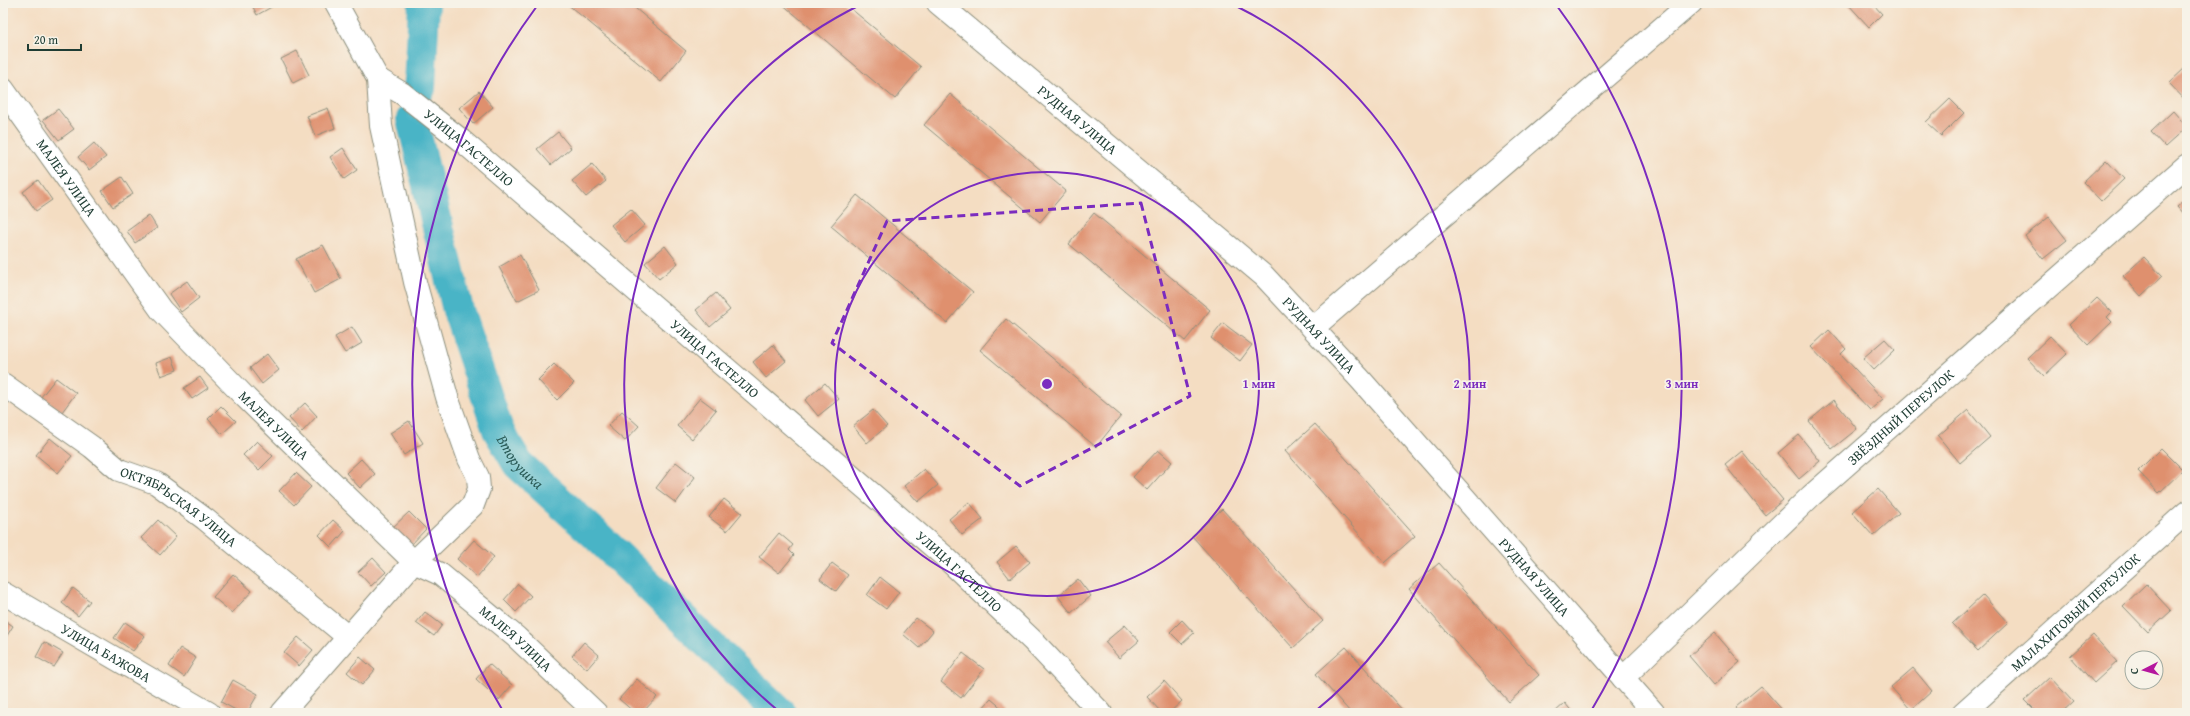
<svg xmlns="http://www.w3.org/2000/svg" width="2190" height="716" viewBox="0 0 2190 716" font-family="'Gentium Book Plus',serif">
<rect width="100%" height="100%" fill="#f7f3e8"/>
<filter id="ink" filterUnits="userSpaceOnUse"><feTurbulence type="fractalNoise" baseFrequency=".025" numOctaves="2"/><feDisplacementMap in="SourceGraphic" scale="8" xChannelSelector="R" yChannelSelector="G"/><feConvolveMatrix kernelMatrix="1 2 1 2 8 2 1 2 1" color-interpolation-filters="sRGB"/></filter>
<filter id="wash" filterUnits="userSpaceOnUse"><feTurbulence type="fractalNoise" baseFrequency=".012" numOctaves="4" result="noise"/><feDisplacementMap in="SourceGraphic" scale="16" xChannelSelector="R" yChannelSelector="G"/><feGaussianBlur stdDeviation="0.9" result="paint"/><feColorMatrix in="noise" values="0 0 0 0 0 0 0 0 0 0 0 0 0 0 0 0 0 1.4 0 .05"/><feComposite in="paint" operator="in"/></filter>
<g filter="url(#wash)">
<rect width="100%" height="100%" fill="#f4ddc2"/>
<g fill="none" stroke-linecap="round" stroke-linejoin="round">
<g stroke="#49b4c6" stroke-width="32">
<path d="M 420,88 L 424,3"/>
<path id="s1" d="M 412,119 L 458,310 L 498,430 L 518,464 L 596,535 L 780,713"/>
</g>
</g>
<g id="blocks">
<g fill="#df906e">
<path d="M 251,3 L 276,3 L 277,4 L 257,15 Z"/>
<path d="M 566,3 L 629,3 L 686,51 L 661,82 Z"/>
<path d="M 781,3 L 844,3 L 921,67 L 895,99 Z"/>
<path d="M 1847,3 L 1872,3 L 1882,14 L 1869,27 Z"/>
<path d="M 297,51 L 309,75 L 293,83 L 281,59 Z"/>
<path d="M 2186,67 L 2187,68 L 2187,102 L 2169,83 Z"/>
<path d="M 479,91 L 493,107 L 473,124 L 459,108 Z"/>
<path d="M 950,94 L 1066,191 L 1040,222 L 924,125 Z"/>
<path d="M 1950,99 L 1964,113 L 1941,136 L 1926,122 Z"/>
<path d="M 328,108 L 335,128 L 315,136 L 307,116 Z"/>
<path d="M 58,109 L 74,129 L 59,140 L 43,120 Z"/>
<path d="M 2173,111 L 2187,127 L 2165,147 L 2151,132 Z"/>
<path d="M 558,132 L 571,148 L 551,165 L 537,149 Z"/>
<path d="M 94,143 L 106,157 L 89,170 L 78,157 Z"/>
<path d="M 343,148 L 357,170 L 344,179 L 330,157 Z"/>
<path d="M 2106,160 L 2124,179 L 2101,201 L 2083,182 Z"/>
<path d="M 592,164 L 606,181 L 586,197 L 572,181 Z"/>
<path d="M 122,177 L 133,194 L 113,207 L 102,191 Z"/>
<path d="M 38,180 L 52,200 L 36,211 L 23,192 Z"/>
<path d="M 857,195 L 973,292 L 947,323 L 831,226 Z"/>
<path d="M 2187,198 L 2187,218 L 2177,207 Z"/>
<path d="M 631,209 L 645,225 L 625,242 L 611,225 Z"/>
<path d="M 1094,213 L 1210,310 L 1185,341 L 1069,244 Z"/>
<path d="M 149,215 L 157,228 L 135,243 L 127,231 Z"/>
<path d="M 2049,217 L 2067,240 L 2043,259 L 2025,236 Z"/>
<path d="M 323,245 L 341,279 L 314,293 L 296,259 Z"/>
<path d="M 665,246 L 678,263 L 659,279 L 645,263 Z"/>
<path d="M 520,255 L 539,290 L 517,301 L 499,267 Z"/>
<path d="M 2144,257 L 2162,276 L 2141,296 L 2123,276 Z"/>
<path d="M 187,281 L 199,298 L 181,312 L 169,294 Z"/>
<path d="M 716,293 L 730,310 L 710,327 L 696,310 Z"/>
<path d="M 2097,298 L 2112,312 L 2107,317 L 2112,322 L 2088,345 L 2069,325 Z"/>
<path d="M 1006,319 L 1121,416 L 1096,447 L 980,350 Z"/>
<path d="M 1223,323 L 1252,345 L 1240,361 L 1211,338 Z"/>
<path d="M 352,327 L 362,343 L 345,353 L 335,337 Z"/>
<path d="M 1829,330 L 1846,349 L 1841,354 L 1883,399 L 1870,410 L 1811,347 Z"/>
<path d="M 2050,336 L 2067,354 L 2044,376 L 2027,358 Z"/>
<path d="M 1885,339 L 1895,350 L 1874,370 L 1863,358 Z"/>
<path d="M 773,345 L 786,361 L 766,378 L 753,362 Z"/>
<path d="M 267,354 L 279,370 L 262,384 L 250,368 Z"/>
<path d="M 172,357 L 177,370 L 161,376 L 156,363 Z"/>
<path d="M 554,364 L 574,383 L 557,400 L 538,380 Z"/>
<path d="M 200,377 L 208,388 L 192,399 L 184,388 Z"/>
<path d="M 56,378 L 76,393 L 62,412 L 41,397 Z"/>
<path d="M 825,383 L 839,399 L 818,416 L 805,400 Z"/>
<path d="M 700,398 L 716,410 L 692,439 L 677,426 Z"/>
<path d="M 1834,400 L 1857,429 L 1832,449 L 1809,421 Z"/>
<path d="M 305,403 L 317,416 L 302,432 L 289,418 Z"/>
<path d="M 221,406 L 236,421 L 222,434 L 208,419 Z"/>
<path d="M 873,410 L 887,426 L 867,443 L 853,426 Z"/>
<path d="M 1968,410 L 1990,437 L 1960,463 L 1938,436 Z"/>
<path d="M 622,411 L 639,426 L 625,441 L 608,426 Z"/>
<path d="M 409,421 L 423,443 L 404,455 L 390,433 Z"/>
<path d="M 1315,424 L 1415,536 L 1385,563 L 1285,451 Z"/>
<path d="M 1799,435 L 1820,461 L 1799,479 L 1778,453 Z"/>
<path d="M 50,438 L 72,456 L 58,473 L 36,455 Z"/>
<path d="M 257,441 L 273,456 L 259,470 L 243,455 Z"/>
<path d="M 2161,448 L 2183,470 L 2159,493 L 2138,471 Z"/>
<path d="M 1158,450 L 1172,462 L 1147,490 L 1133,477 Z"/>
<path d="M 1742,451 L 1783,500 L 1765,515 L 1725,465 Z"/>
<path d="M 361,459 L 375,474 L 360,488 L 346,473 Z"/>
<path d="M 676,462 L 695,477 L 676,503 L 656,488 Z"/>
<path d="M 924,469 L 938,485 L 918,502 L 904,486 Z"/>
<path d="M 296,473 L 311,487 L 294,505 L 279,491 Z"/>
<path d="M 1878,489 L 1899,513 L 1873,536 L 1852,512 Z"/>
<path d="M 724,499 L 742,513 L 727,531 L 709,517 Z"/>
<path d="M 969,502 L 983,519 L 962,535 L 949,519 Z"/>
<path d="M 1222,509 L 1323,621 L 1293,648 L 1192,536 Z"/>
<path d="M 409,512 L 426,529 L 409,547 L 391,529 Z"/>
<path d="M 158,520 L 176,537 L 160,555 L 141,538 Z"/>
<path d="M 333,520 L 345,531 L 331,547 L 319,535 Z"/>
<path d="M 779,533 L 793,545 L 789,550 L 794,555 L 779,573 L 759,557 Z"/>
<path d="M 474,540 L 494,557 L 477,577 L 457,559 Z"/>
<path d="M 1016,546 L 1030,562 L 1010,579 L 997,562 Z"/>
<path d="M 373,558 L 386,572 L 371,586 L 358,572 Z"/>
<path d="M 832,563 L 848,575 L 836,591 L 820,579 Z"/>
<path d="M 1439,563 L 1539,675 L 1509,702 L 1409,589 Z"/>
<path d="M 233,574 L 252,591 L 232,613 L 213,597 Z"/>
<path d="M 880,577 L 899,592 L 886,609 L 867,595 Z"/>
<path d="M 1078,579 L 1091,596 L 1071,613 L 1058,596 Z"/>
<path d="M 518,584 L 531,596 L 516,612 L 504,600 Z"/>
<path d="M 2146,584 L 2171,611 L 2148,632 L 2123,606 Z"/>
<path d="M 73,588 L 90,601 L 78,616 L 62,603 Z"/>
<path d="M 1983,595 L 2008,623 L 1978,651 L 1952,624 Z"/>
<path d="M 425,612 L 442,625 L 434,636 L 416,623 Z"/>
<path d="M 916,618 L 933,631 L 919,648 L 903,634 Z"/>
<path d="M 3,619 L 13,626 L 3,642 Z"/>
<path d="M 1182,620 L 1194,633 L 1182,644 L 1170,632 Z"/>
<path d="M 125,622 L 145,636 L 133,651 L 114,638 Z"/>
<path d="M 1125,625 L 1139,641 L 1119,658 L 1105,642 Z"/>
<path d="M 1715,633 L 1740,662 L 1714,685 L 1689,656 Z"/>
<path d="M 2093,635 L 2117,662 L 2094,683 L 2070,656 Z"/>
<path d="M 298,637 L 313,650 L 299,666 L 284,653 Z"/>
<path d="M 44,642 L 63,653 L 54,667 L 36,657 Z"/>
<path d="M 584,642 L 599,655 L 587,669 L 572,656 Z"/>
<path d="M 1346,647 L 1405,713 L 1351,713 L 1316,674 Z"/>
<path d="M 180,648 L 196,658 L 184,677 L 169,666 Z"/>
<path d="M 963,653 L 984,669 L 961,698 L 941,682 Z"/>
<path d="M 360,657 L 375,670 L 362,685 L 347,672 Z"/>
<path d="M 489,664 L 512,685 L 499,700 L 476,679 Z"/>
<path d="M 1913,668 L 1932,691 L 1911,710 L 1891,687 Z"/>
<path d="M 2050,677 L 2073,702 L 2061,713 L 2038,713 L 2025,700 Z"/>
<path d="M 637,679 L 657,697 L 642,713 L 635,713 L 619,699 Z"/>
<path d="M 233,680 L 258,694 L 247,713 L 241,713 L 221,702 Z"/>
<path d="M 1164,681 L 1182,701 L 1169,713 L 1162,713 L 1147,697 Z"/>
<path d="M 1761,686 L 1785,713 L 1741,713 L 1736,707 Z"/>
<path d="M 991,699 L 1005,711 L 1003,713 L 978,713 Z"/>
<path d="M 1565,703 L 1573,713 L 1554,713 Z"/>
</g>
</g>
</g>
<g filter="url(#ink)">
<use href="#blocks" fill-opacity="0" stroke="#8a8d7b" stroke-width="1"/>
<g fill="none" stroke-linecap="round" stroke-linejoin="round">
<g stroke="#8a8d7b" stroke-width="24">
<g id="minor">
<path id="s2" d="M 336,3 L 378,79 L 403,94 L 461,140 L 944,556 L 1032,640 L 1101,713"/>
<path id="s3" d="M 938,3 L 1264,276 L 1360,379 L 1654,713"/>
<path id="s4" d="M 3,89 L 161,310 L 246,398 L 414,562 L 440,574 L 516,637 L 596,713"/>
<path d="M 1313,328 L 1691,3"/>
<path id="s5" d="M 3,384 L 92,447 L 119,470 L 156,483 L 205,519 L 348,637"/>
<path id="s6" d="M 3,593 L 209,713"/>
<path id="s7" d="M 1623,678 L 1811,496 L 2187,165"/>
<path d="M 282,713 L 414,562 L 473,505 L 479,489 L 478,477 L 469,459 L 447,397 L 415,282 L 381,126 L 378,79"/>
<path id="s8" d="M 1963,713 L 2187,512"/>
</g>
</g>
<use href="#minor" stroke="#fff" stroke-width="22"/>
</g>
</g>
<path fill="none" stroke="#7b2cbf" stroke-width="3" stroke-dasharray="8 5" stroke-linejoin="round" d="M 1141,203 L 1190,396 L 1020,486 L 832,343 L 887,221 Z"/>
<g fill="none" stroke="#7b2cbf" stroke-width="2">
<circle cx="1047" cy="384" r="212"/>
<path d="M781 713A423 423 0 0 1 862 4M1232 4A423 423 0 0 1 1313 713"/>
<path d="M503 711A635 635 0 0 1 537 6M1557 6A635 635 0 0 1 1591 711"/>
</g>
<g text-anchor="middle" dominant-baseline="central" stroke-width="3.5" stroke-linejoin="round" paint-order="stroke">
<g font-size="14" fill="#1f3d34" stroke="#f7f3e8">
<text stroke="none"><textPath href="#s3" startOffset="182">РУДНАЯ УЛИЦА</textPath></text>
<text stroke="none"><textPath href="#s2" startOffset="201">УЛИЦА ГАСТЕЛЛО</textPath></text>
<text stroke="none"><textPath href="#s4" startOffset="109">МАЛЕЯ УЛИЦА</textPath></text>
<text stroke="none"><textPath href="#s3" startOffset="506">РУДНАЯ УЛИЦА</textPath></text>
<text stroke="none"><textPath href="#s2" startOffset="525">УЛИЦА ГАСТЕЛЛО</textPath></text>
<text stroke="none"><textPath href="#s7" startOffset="381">ЗВЁЗДНЫЙ ПЕРЕУЛОК</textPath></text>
<text stroke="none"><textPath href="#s4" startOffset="433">МАЛЕЯ УЛИЦА</textPath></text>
<text stroke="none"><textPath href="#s5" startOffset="215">ОКТЯБРЬСКАЯ УЛИЦА</textPath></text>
<text stroke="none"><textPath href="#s2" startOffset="849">УЛИЦА ГАСТЕЛЛО</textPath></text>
<text stroke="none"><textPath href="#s3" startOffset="830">РУДНАЯ УЛИЦА</textPath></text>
<text stroke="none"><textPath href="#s8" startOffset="151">МАЛАХИТОВЫЙ ПЕРЕУЛОК</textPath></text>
<text stroke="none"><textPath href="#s4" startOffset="757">МАЛЕЯ УЛИЦА</textPath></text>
<text stroke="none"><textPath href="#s6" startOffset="119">УЛИЦА БАЖОВА</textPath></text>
</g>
<g font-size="15" font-style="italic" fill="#2a5b58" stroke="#f7f3e8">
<text stroke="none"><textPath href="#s1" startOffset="362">Вторушка</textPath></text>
</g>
</g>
<circle cx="1047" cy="384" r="6" fill="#7b2cbf" stroke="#f7f3e8" stroke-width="2"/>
<g font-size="12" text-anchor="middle" font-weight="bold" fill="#7b2cbf" stroke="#f7f3e8" stroke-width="3.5" stroke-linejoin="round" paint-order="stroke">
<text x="1259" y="388">1 мин</text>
<text x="1470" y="388">2 мин</text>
<text x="1682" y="388">3 мин</text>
</g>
<rect width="2190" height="716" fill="none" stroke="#f7f3e8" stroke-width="16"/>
<g transform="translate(2144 670) rotate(264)"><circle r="19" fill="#f7f3e8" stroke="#a1aaa0"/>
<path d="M0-3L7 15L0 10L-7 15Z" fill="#b5179e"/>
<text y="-6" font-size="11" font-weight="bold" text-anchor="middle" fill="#1f3d34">С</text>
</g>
<path d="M28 44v6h53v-6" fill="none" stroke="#1f3d34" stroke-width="2"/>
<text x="34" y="44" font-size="12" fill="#1f3d34" stroke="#f7f3e8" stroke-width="3" paint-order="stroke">20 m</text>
</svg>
